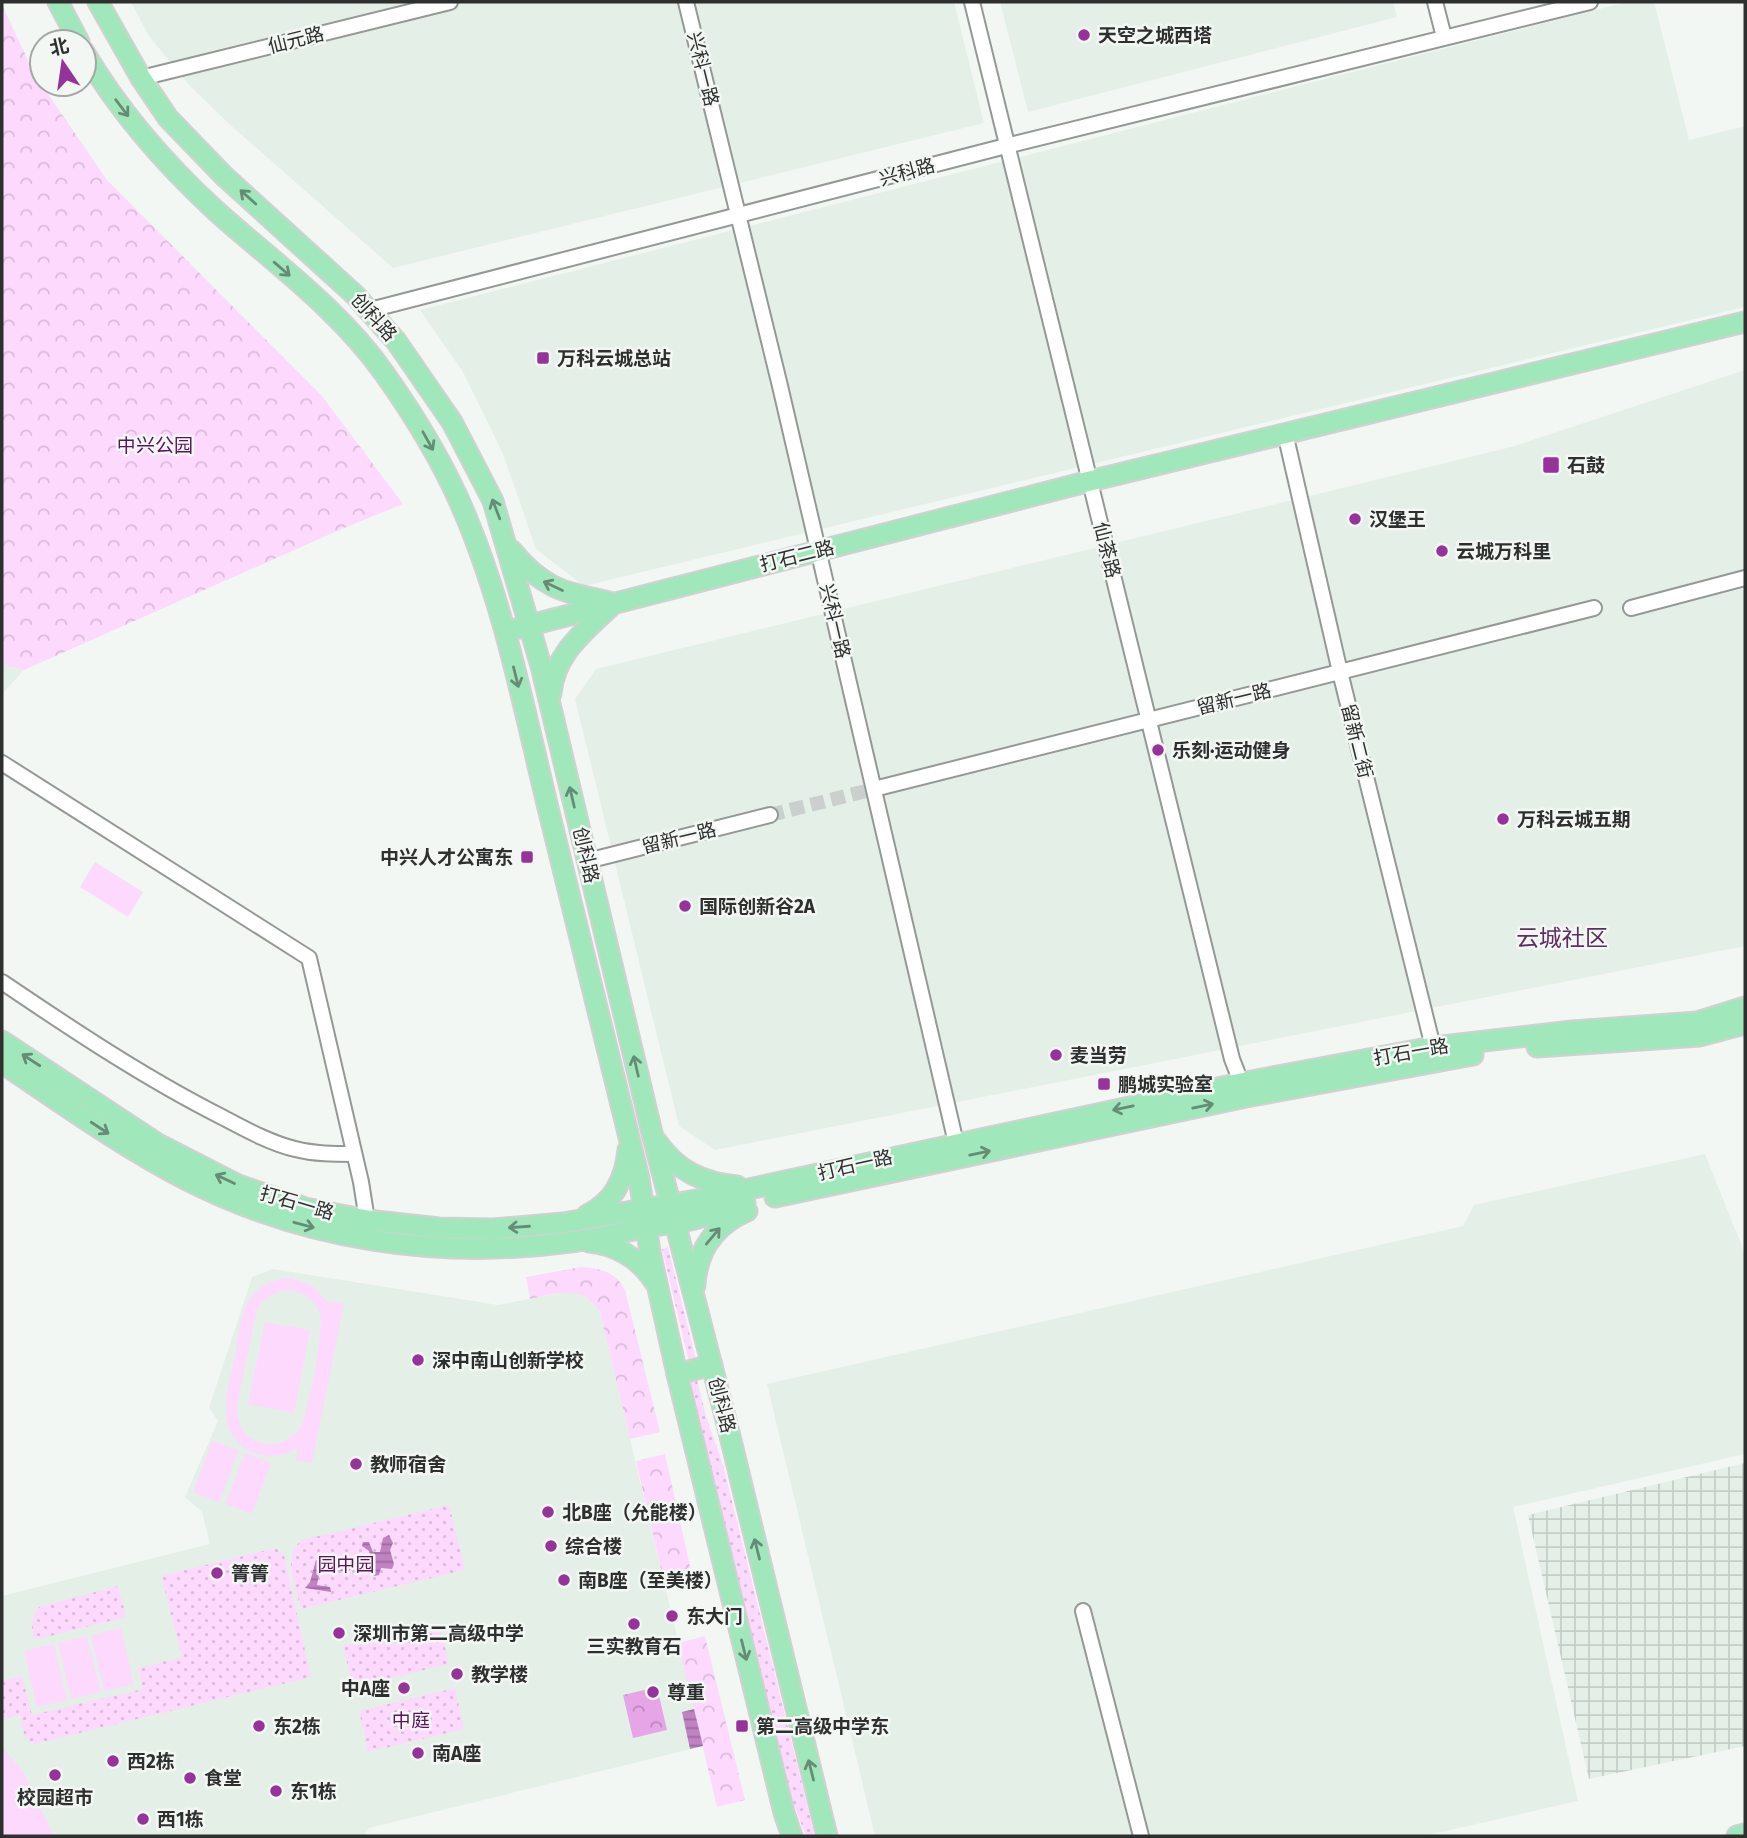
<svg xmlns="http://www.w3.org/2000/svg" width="1747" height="1838" viewBox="0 0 1747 1838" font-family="'Fira Sans','Noto Sans SC',sans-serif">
<defs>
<pattern id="industrial-grid" width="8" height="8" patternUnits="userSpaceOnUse" patternTransform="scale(1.75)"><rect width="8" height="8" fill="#e4f0e7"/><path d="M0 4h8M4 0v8" fill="none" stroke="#c4cec6"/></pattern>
<pattern id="grass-dots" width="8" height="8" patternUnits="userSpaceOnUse" patternTransform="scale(1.75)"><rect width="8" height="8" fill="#fdd9fe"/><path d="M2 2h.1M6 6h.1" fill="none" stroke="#d9bbda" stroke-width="1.8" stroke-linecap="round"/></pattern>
<pattern id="forest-crowns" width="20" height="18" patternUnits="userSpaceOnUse" patternTransform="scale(1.75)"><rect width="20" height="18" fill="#e5a5e7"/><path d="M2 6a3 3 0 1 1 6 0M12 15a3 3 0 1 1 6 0" fill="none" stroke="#ba87bc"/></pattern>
<pattern id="park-crowns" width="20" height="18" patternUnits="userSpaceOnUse" patternTransform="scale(1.75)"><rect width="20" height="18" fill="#fdd9fe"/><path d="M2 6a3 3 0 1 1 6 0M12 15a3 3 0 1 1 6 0" fill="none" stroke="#d9bbda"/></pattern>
<pattern id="water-rules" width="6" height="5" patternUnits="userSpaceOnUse" patternTransform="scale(1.75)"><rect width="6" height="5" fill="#c082c2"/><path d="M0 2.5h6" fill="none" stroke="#9c6b9e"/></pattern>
</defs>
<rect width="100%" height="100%" fill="#f2f7f4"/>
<g fill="#e4f0e7">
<path d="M 131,2 L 954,2 L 984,123 L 393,268 L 228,123 L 188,84 L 149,36 Z"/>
<path d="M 1000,2 L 1393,2 L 1397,17 L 1028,112 Z"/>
<path d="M 1627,2 L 1654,2 L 1689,140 L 1745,126 L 1745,307 L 584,586 L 536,549 L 503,454 L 463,372 L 420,310 Z"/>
<path d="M 1745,370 L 1745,946 L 715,1150 L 679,1126 L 575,699 L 596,669 L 1511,447 Z"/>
<path d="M 2,664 L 24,670 L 2,694 Z"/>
<path d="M 1705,1154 L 1745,1254 L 1745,1454 L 1513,1507 L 1578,1801 L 1424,1836 L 875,1836 L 767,1384 L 1463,1226 L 1474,1205 Z"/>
<path d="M 273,1269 L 498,1305 L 565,1292 L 576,1293 L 594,1302 L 600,1312 L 703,1746 L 369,1828 L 364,1836 L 2,1836 L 2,1596 L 210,1544 L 202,1512 L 185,1497 L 218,1421 L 209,1408 L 252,1277 Z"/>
</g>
<path fill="url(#industrial-grid)" d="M 1745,1463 L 1745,1746 L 1589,1779 L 1528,1515 Z"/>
<g fill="url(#grass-dots)">
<path d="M 668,1247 L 697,1364 L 690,1366 L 662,1249 Z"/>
<path d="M 696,1376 L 706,1416 L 723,1465 L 815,1836 L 806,1836 L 789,1793 L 688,1378 Z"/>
<path d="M 449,1505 L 465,1570 L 301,1609 C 296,1588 281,1556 302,1540 Z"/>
<path d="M 276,1548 L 284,1556 L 311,1677 L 34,1744 L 25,1738 L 20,1715 L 2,1719 L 2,1681 L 22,1676 L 32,1715 L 143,1689 L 138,1668 L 182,1657 L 161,1576 Z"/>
<path d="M 118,1586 L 126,1617 L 34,1640 C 31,1628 30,1616 39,1607 Z"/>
<path d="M 439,1623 L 449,1664 L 353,1687 L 343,1646 Z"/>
<path d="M 455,1688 L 464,1729 L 368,1752 L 359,1711 Z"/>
</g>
<path fill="url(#forest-crowns)" d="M 657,1687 L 667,1730 L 633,1738 L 623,1695 Z"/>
<g fill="url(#park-crowns)">
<path d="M 2,5 L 35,75 L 107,180 L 322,396 L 403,504 L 344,528 L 24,670 L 2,664 Z"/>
<path d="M 581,1267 C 601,1268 616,1272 625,1290 L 660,1432 L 630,1439 L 600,1312 C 582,1284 557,1293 530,1299 L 526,1277 Z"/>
<path d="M 665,1454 L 694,1584 L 666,1590 L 636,1461 Z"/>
<path d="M 705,1636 L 745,1800 L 717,1807 L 678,1643 Z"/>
</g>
<g fill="#fdd9fe" fill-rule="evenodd">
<path d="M 95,862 L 143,892 L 128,917 L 80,887 Z"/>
<path d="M 291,1278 L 312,1285 L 327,1301 L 344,1304 L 312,1463 L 296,1460 L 298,1448 C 283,1456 268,1459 252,1452 C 211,1433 229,1384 236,1351 C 239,1332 240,1309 253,1295 C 263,1283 276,1279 291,1278 ZM 290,1290 C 303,1293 314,1299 319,1312 C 326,1329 308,1405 302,1425 C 280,1459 234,1445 237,1404 L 257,1310 C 265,1297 275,1291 290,1290 Z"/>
<path d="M 265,1322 L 310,1330 L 294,1413 L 248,1404 Z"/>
<path d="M 212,1441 L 239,1450 L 219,1502 L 193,1492 Z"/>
<path d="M 245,1453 L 271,1463 L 252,1514 L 225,1504 Z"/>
<path d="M 121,1628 L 134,1684 L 104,1691 L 91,1635 Z"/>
<path d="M 87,1636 L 101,1692 L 71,1699 L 58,1643 Z"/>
<path d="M 54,1644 L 67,1700 L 37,1707 L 24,1651 Z"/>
<path d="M 2,1747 L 22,1770 L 54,1836 L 2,1836 Z"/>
</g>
<g fill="url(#water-rules)">
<path d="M 389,1535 L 393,1543 L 390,1550 L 394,1564 L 392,1569 L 381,1568 L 379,1575 L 374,1576 L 365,1566 L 343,1572 L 338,1569 L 334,1563 L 324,1561 L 321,1564 L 317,1585 L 330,1587 L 331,1592 L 305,1588 L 310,1582 L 316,1560 L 336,1556 L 345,1564 L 355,1560 L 369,1564 L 372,1562 L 369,1551 L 362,1546 L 363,1542 L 369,1542 L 373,1552 L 380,1552 L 383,1538 Z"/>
<path d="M 694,1709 L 703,1746 L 690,1749 L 682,1712 Z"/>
</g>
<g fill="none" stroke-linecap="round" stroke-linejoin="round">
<path stroke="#cbcfcd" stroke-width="14" stroke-dasharray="14 7" stroke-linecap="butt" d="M 770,815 L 874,789"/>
<g stroke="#949996" stroke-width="18">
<g id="minor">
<path d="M 686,2 L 780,386 L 956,1143 L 949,1147"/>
<path d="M 972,2 L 1232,1059 L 1244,1090"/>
<path d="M 1435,2 L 1444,37"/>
<path d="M 141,78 L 450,2"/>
<path d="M 370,310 L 1006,146 L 1590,2"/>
<path d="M 1285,433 L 1340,672 L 1433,1047"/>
<path d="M 1631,608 L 1745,578"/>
<path d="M 2,763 L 309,958 L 361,1182 L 367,1220"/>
<path d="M 874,789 L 1594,608"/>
<path d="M 587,861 L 770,815"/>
<path d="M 2,982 C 73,1030 145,1078 222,1117 C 245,1129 270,1143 295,1149 C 315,1154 334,1154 354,1154"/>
<path d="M 1083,1611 L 1141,1836"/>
</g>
</g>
<g stroke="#d1d1d1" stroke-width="23">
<g id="major">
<path d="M 58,2 L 79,42"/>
<path d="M 98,2 L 141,78 L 168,118 L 224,176 L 355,295 L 396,341 L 452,422 L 493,501 L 541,666 L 652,1133 L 729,1432 L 827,1836"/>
<path d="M 84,52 C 119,111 165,164 216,211 C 273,262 339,309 384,373 C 416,418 446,467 467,519 C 506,613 525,714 549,812 C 579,934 609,1056 639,1178 L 650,1252 L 677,1374 L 784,1813 L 792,1836"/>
<path d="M 512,551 C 543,589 564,592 609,602"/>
<path d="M 519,628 L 1090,481 L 1745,322"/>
<path d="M 551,693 C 555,653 584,632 612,605"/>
<path d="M 2,1041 L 158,1144 L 238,1185 L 305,1208 L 367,1220 L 439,1228 L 493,1229 L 563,1223 L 702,1199 L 1241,1083 L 1433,1047 L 1572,1031 L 1697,1022 L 1745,1007"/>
<path d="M 1537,1047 L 1700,1036 L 1745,1024"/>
<path d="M 2,1063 C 62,1103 121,1146 185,1179 C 304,1240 439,1260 570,1242 C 597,1239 622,1232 648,1227 C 664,1224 680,1223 695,1219 C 712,1214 728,1207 745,1203"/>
<path d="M 657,1142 C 677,1171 703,1183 737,1186"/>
<path d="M 775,1197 L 1246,1097 L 1473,1055"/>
<path d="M 587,1215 C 614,1202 625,1179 628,1150"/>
<path d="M 589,1242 C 615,1244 640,1259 654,1281"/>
<path d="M 695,1285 C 697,1250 715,1225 747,1211 L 745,1210"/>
<path d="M 677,1374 L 712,1365"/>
<path d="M 1737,1836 L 1745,1834"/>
</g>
</g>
<use href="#minor" stroke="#fff" stroke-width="14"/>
<use href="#major" stroke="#a0e8bb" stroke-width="19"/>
</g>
<defs><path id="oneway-shaft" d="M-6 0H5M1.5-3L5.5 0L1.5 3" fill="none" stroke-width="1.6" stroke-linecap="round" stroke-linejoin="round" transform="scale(1.75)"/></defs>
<g stroke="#678c75">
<use href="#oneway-shaft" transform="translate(122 108) rotate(53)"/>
<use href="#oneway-shaft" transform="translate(248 197) rotate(-138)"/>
<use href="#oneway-shaft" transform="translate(282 269) rotate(41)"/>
<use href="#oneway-shaft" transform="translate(428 441) rotate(61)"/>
<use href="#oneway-shaft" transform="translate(496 509) rotate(-111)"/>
<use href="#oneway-shaft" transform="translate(553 586) rotate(-155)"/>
<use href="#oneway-shaft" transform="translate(516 677) rotate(76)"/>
<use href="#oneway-shaft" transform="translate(572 797) rotate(-103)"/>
<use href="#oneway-shaft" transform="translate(31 1060) rotate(-147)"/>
<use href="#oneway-shaft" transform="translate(636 1066) rotate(-103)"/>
<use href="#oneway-shaft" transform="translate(1203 1106) rotate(-12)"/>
<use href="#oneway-shaft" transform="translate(1123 1108) rotate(168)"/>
<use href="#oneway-shaft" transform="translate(100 1128) rotate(33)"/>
<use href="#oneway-shaft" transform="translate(980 1153) rotate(-12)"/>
<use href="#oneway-shaft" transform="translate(225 1179) rotate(-155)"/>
<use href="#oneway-shaft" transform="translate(304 1225) rotate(15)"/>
<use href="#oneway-shaft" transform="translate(519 1227) rotate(176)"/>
<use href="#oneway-shaft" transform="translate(713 1236) rotate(-50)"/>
<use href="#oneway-shaft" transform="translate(757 1549) rotate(-104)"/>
<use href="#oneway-shaft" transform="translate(744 1650) rotate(76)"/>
<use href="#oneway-shaft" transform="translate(811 1770) rotate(-104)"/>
</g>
<g fill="#95339a" stroke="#f2f7f4" stroke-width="2.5">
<circle cx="1084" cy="35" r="7"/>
<rect x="536" y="351" width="14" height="14" rx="3.5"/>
<rect x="1542" y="456" width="18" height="18" rx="3.5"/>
<circle cx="1355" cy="519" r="7"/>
<circle cx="1442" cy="551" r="7"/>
<circle cx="1158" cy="750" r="7"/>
<circle cx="1503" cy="819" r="7"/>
<rect x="520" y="850" width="14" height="14" rx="3.5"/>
<circle cx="685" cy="906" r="7"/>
<circle cx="1056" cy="1055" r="7"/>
<rect x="1097" y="1077" width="14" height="14" rx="3.5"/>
<circle cx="418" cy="1360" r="7"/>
<circle cx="356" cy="1464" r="7"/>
<circle cx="548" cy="1512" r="7"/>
<circle cx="551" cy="1546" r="7"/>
<circle cx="217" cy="1573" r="7"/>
<circle cx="564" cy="1580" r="7"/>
<circle cx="672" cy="1616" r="7"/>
<circle cx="634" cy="1624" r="7"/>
<circle cx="339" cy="1633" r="7"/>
<circle cx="457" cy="1674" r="7"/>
<circle cx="404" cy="1688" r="7"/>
<circle cx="653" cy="1692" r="7"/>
<circle cx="259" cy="1726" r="7"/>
<rect x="735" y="1719" width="14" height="14" rx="3.5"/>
<circle cx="418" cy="1753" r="7"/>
<circle cx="113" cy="1761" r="7"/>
<circle cx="55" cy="1775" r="7"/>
<circle cx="190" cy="1778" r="7"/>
<circle cx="276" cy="1791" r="7"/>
<circle cx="143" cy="1819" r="7"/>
</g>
<g text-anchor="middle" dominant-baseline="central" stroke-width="5" stroke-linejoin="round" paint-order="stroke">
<g font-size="19" font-weight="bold" fill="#2e302f" stroke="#f2f7f4" text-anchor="start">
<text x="1098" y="35">天空之城西塔</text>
<text x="557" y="358">万科云城总站</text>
<text x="1567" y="465">石鼓</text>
<text x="1369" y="519">汉堡王</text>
<text x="1456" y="551">云城万科里</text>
<text x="1172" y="750">乐刻·运动健身</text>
<text x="1517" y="819">万科云城五期</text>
<text x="513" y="857" text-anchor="end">中兴人才公寓东</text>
<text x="699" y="906">国际创新谷2A</text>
<text x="1070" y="1055">麦当劳</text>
<text x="1118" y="1084">鹏城实验室</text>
<text x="432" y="1360">深中南山创新学校</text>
<text x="370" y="1464">教师宿舍</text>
<text x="562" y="1512">北B座（允能楼）</text>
<text x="565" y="1546">综合楼</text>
<text x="231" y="1573">箐箐</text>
<text x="578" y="1580">南B座（至美楼）</text>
<text x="686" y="1616">东大门</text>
<text x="353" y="1633">深圳市第二高级中学</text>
<text x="634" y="1646" text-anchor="middle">三实教育石</text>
<text x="471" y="1674">教学楼</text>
<text x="390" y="1688" text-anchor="end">中A座</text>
<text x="667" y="1692">尊重</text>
<text x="273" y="1726">东2栋</text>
<text x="756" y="1726">第二高级中学东</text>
<text x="432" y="1753">南A座</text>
<text x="127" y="1761">西2栋</text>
<text x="204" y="1778">食堂</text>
<text x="290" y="1791">东1栋</text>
<text x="55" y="1797" text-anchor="middle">校园超市</text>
<text x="157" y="1819">西1栋</text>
</g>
<g font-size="19" fill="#2e302f" stroke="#f2f7f4">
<text transform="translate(296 40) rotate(-14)">仙元路</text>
<text transform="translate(703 69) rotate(76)">兴科一路</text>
<text transform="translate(907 172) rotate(-15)">兴科路</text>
<text transform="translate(374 317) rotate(48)">创科路</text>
<text transform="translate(1107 550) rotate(76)">仙茶路</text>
<text transform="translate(797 556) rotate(-14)">打石二路</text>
<text transform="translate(835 621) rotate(77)">兴科一路</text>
<text transform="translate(1234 699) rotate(-14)">留新一路</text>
<text transform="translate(1357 741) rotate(76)">留新二街</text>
<text transform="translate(679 838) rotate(-14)">留新一路</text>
<text transform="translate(586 855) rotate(77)">创科路</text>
<text transform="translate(1411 1052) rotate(-10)">打石一路</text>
<text transform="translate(855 1165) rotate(-13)">打石一路</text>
<text transform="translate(297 1203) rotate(16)">打石一路</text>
<text transform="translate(722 1405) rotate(76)">创科路</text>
</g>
<g font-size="19" fill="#5e1162" stroke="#f2f7f4">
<text x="155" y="445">中兴公园</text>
<text x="346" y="1564">园中园</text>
<text x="411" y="1720">中庭</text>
</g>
<g font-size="23" fill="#5e2e60" stroke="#f2f7f4">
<text x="1562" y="938">云城社区</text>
</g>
</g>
<rect width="1747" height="1838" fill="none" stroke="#2e302f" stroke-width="7"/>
<g transform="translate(63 63) rotate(347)"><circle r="33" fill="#f2f7f4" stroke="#a4a7a5" stroke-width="2"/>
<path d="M0-5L12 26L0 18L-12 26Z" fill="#95339a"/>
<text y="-10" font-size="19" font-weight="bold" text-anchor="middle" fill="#2e302f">北</text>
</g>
</svg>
